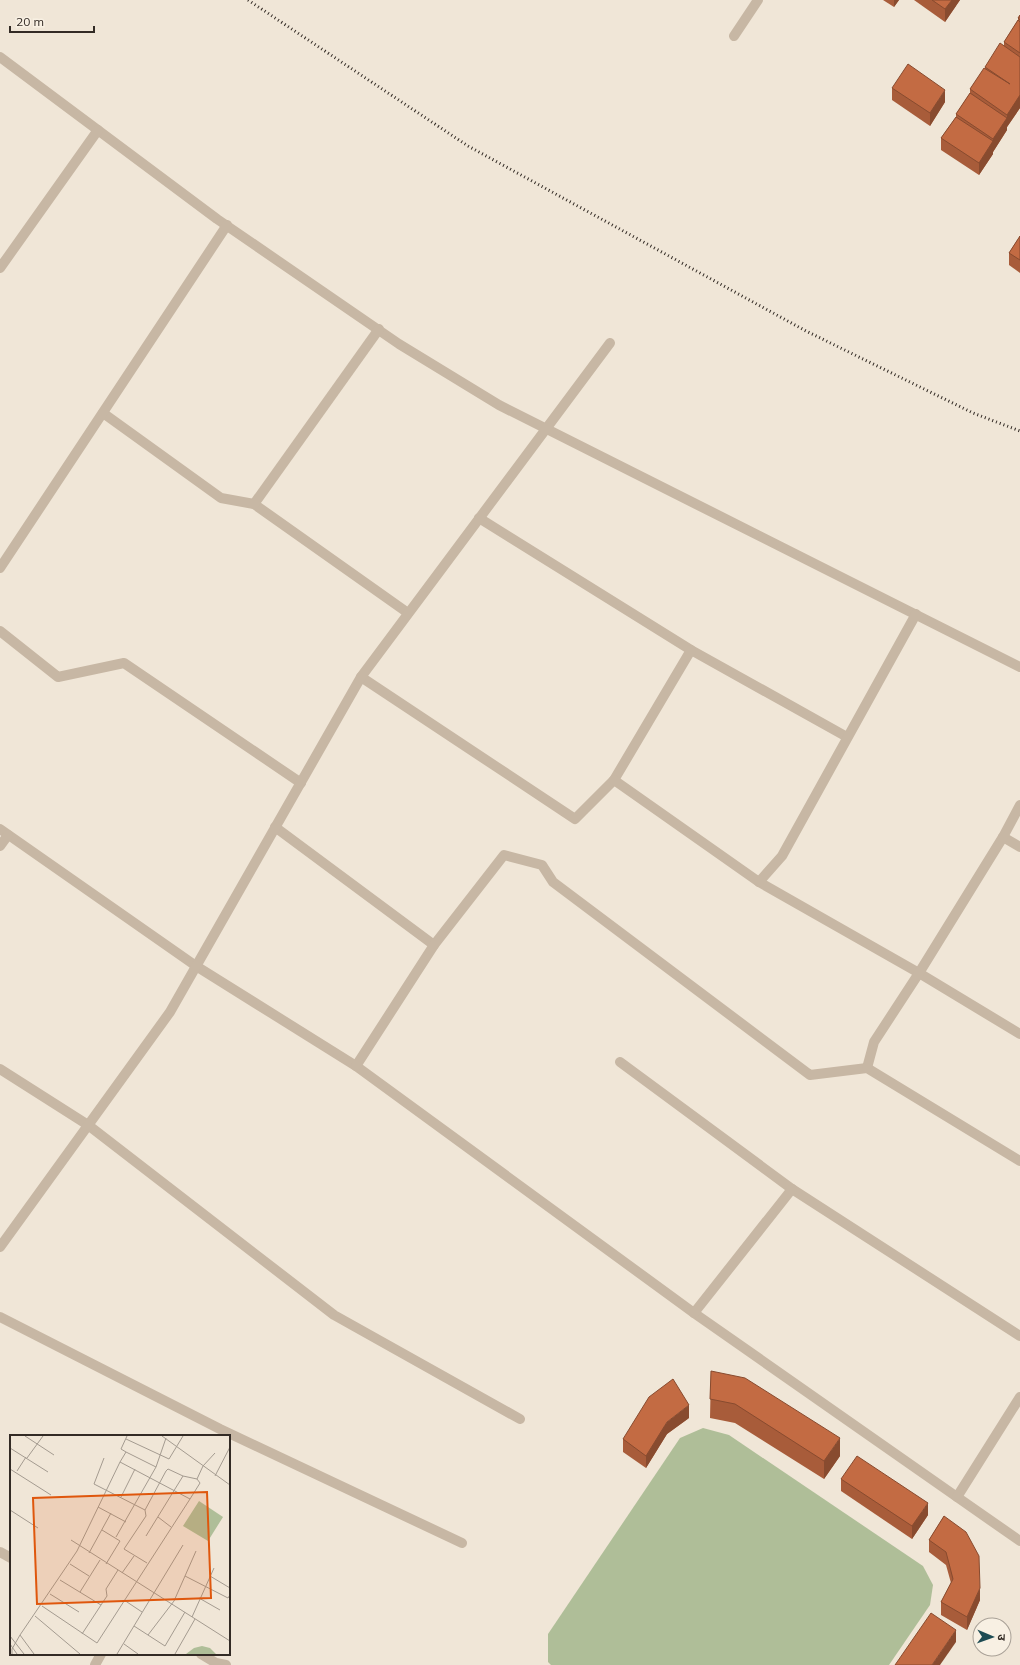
<svg xmlns="http://www.w3.org/2000/svg" width="1020" height="1665" viewBox="0 0 1020 1665" font-family="Mulish,'Noto Sans Devanagari',sans-serif">
<rect width="100%" height="100%" fill="#f0e6d7"/>
<path fill="#afbe98" d="M 703,1428 L 729,1435 L 923,1566 L 933,1585 L 930,1605 L 889,1665 L 551,1665 L 548,1662 L 548,1634 L 680,1438 Z"/>
<g fill="none" stroke-linecap="round" stroke-linejoin="round">
<g stroke="#c7b7a4" stroke-width="10">
<path d="M 734,36 L 758,0"/>
<path d="M 0,57 L 217,219 L 399,344 L 499,405 L 1020,667"/>
<path d="M 0,268 L 98,130"/>
<path d="M 103,413 L 221,498 L 254,504 L 408,613"/>
<path d="M 254,504 L 379,329"/>
<path d="M 479,518 L 691,650 L 847,737"/>
<path d="M 0,568 L 227,225"/>
<path d="M 0,631 L 58,677 L 124,663 L 301,783"/>
<path d="M 361,677 L 575,819 L 614,780 L 691,650"/>
<path d="M 614,780 L 759,882 L 919,973 L 1020,1034"/>
<path d="M 275,827 L 434,945"/>
<path d="M 0,829 L 196,966 L 356,1066 L 694,1313 L 957,1497"/>
<path d="M 1003,837 L 1020,847"/>
<path d="M 0,846 L 8,835"/>
<path d="M 759,882 L 782,856 L 916,614"/>
<path d="M 620,1062 L 792,1189 L 1020,1336"/>
<path d="M 356,1066 L 434,945 L 504,855 L 542,865 L 553,882 L 810,1075 L 867,1068 L 1020,1161"/>
<path d="M 867,1068 L 874,1042 L 919,973 L 1003,837 L 1020,805"/>
<path d="M 0,1069 L 88,1125 L 334,1315 L 520,1419"/>
<path d="M 0,1247 L 170,1012 L 361,677 L 610,343"/>
<path d="M 694,1313 L 792,1189"/>
<path d="M 0,1317 L 220,1429 L 462,1543"/>
<path d="M 1020,1397 L 957,1497 L 1020,1541"/>
<path d="M 0,1552 L 11,1558"/>
<path d="M 201,1654 L 216,1663 L 226,1665"/>
<path d="M 95,1665 L 101,1654"/>
</g>
<path stroke="#332b25" stroke-width="3" stroke-dasharray="1 3" stroke-linecap="butt" d="M 248,0 L 468,146 L 806,331 L 973,413 L 1020,431"/>
</g>
<g fill="#a85c3a">
<path d="M 883,0 L 899,0 L 894,7 Z"/>
<path d="M 914,0 L 960,0 L 945,22 Z"/>
<path d="M 1020,15 L 1020,108 L 1007,127 L 1007,130 L 993,152 L 993,154 L 979,175 L 941,150 L 941,138 L 956,117 L 956,114 L 970,93 L 970,89 L 985,68 L 985,67 L 1004,46 L 1004,42 L 1018,20 L 1018,18 Z"/>
<path d="M 892,88 L 945,102 L 930,126 L 892,100 Z"/>
<path d="M 1020,236 L 1020,273 L 1009,265 L 1009,253 Z"/>
<path d="M 711,1371 L 840,1456 L 824,1479 L 735,1423 L 710,1418 Z"/>
<path d="M 689,1418 L 667,1434 L 646,1468 L 623,1452 L 623,1439 Z"/>
<path d="M 841,1479 L 928,1515 L 912,1539 L 841,1491 Z"/>
<path d="M 944,1516 L 980,1600 L 967,1630 L 941,1615 L 941,1602 L 951,1583 L 946,1565 L 929,1552 L 929,1540 Z"/>
</g>
<g fill="#884b2f">
<path d="M 894,0 L 899,0 L 894,7 Z"/>
<path d="M 952,0 L 960,0 L 945,22 L 945,9 Z"/>
<path d="M 945,90 L 945,102 L 930,126 L 930,113 Z"/>
<path d="M 1020,95 L 1020,108 L 1007,127 L 1007,115 Z"/>
<path d="M 1007,118 L 1007,130 L 993,152 L 993,139 Z"/>
<path d="M 993,141 L 993,154 L 979,175 L 979,163 Z"/>
<path d="M 689,1405 L 689,1418 L 667,1434 L 646,1468 L 646,1456 L 667,1422 Z"/>
<path d="M 840,1438 L 840,1456 L 824,1479 L 824,1461 Z"/>
<path d="M 928,1503 L 928,1515 L 912,1539 L 912,1526 Z"/>
<path d="M 980,1588 L 980,1600 L 967,1630 L 967,1617 Z"/>
<path d="M 956,1630 L 956,1642 L 940,1665 L 932,1665 Z"/>
</g>
<g fill="#c36b43" stroke="#884b2f">
<path d="M 932,0 L 952,0 L 945,9 Z"/>
<path d="M 1020,15 L 1020,20 L 1018,18 Z"/>
<path d="M 1018,20 L 1020,22 L 1020,53 L 1004,42 Z"/>
<path d="M 1000,43 L 1020,57 L 1020,95 L 1007,115 L 970,89 L 984,68 L 1010,84 L 985,67 Z"/>
<path d="M 908,64 L 945,90 L 930,113 L 892,88 Z"/>
<path d="M 970,93 L 1007,118 L 993,139 L 956,114 Z"/>
<path d="M 956,117 L 993,141 L 979,163 L 941,138 Z"/>
<path d="M 1020,236 L 1020,260 L 1009,253 Z"/>
<path d="M 711,1371 L 745,1378 L 840,1438 L 824,1461 L 735,1404 L 710,1399 Z"/>
<path d="M 673,1379 L 689,1405 L 667,1422 L 646,1456 L 623,1439 L 649,1397 Z"/>
<path d="M 857,1456 L 928,1503 L 912,1526 L 841,1479 Z"/>
<path d="M 944,1516 L 966,1532 L 979,1556 L 980,1588 L 967,1617 L 941,1602 L 953,1579 L 946,1552 L 929,1540 Z"/>
<path d="M 931,1613 L 956,1630 L 932,1665 L 895,1665 Z"/>
</g>
<g transform="translate(10 1435)">
<rect width="220" height="220" fill="#f0e6d7"/>
<path d="M 189,66 L 213,82 L 198,106 L 173,91 ZM 192,211 L 200,213 L 206,219 L 176,219 L 184,213 Z" fill="#afbe98"/>
<path fill="none" stroke="#a49b90" stroke-width="1" d="M 15,1 L 44,20M 152,1 L 220,50M 116,4 L 159,24 L 173,1M 0,13 L 38,37M 116,17 L 146,32M 17,23 L 33,1M 94,23 L 84,49 L 135,75M 110,27 L 116,17 L 111,14 L 117,1M 0,34 L 41,60M 7,36 L 16,22M 205,41 L 220,12M 111,62 L 125,34M 88,72 L 116,87M 0,75 L 28,93M 148,82 L 161,92M 92,95 L 110,106 L 96,129M 136,101 L 173,41M 106,102 L 146,32 L 156,3M 61,105 L 220,206M 79,118 L 101,78M 137,128 L 114,114 L 136,81 L 135,75 L 156,36 L 158,34 L 173,41 L 187,44M 60,129 L 79,141M 112,138 L 124,121M 175,141 L 218,163 L 220,160M 200,141 L 220,153M 50,145 L 91,170 L 72,199M 70,157 L 90,125M 40,159 L 69,177M 189,163 L 210,175M 114,165 L 132,177M 91,170 L 97,161 L 96,154 L 108,135M 32,171 L 87,208 L 180,64M 25,181 L 70,219M 182,182 L 204,133M 124,191 L 155,211 L 175,177M 10,200 L 24,219M 138,200 L 164,166 L 186,116M 0,201 L 14,219M 0,209 L 7,219M 114,209 L 128,219M 2,219 L 2,214 L 10,200 L 67,116 L 110,27 L 180,64 L 190,48 L 187,44 L 193,31 L 205,18M 107,219 L 173,110M 165,219 L 185,184"/>
<path fill="#df570d" fill-opacity="0.15" stroke="#df570d" stroke-width="2" d="M 197,57 L 201,163 L 27,169 L 23,63 Z"/>
<rect width="220" height="220" fill="none" stroke="#332b25" stroke-width="2"/>
</g>
<g transform="translate(992 1637) rotate(92)"><circle r="19" fill="#f8f0e3" stroke="#a9a197"/>
<path d="M0-3L7 15L0 10L-7 15Z" fill="#1d4b53"/>
<text y="-6" font-size="11" font-weight="bold" text-anchor="middle" fill="#332b25">उ</text>
</g>
<path d="M10 26v6h84v-6" fill="none" stroke="#332b25" stroke-width="2"/>
<text x="16" y="26" font-size="12" fill="#332b25" stroke="#f8f0e3" stroke-width="3" paint-order="stroke">20 m</text>
</svg>
